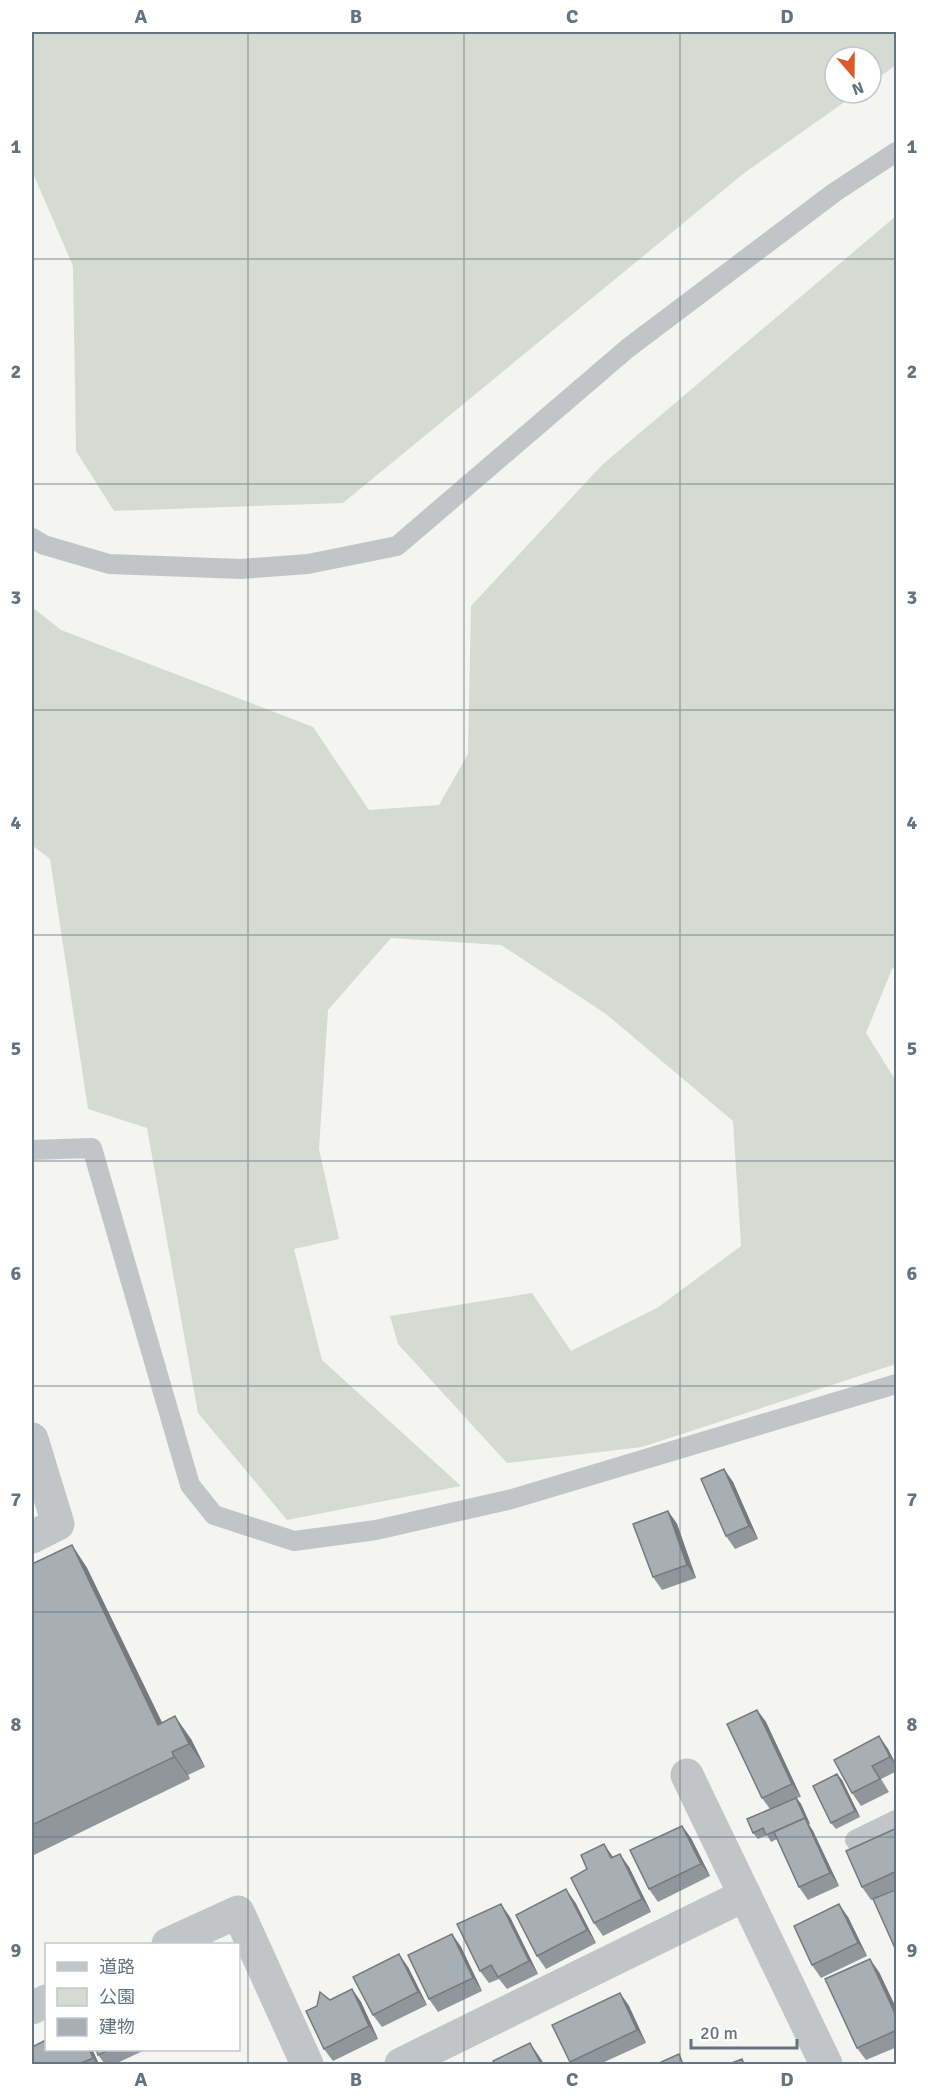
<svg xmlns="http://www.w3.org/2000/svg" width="928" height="2096" viewBox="0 0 928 2096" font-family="Signika,'Noto Sans JP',sans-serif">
<rect width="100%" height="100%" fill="#f4f4f0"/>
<g fill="#d5dbd1">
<path d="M 32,32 L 896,32 L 896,65 L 871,83 L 871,57 L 835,57 L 835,93 L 857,93 L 743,174 L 343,503 L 114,511 L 76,451 L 73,266 L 32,171 Z"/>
<path d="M 896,216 L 896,967 L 892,969 L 866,1033 L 896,1081 L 896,1364 L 642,1447 L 507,1463 L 398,1344 L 390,1316 L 532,1293 L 571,1351 L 657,1308 L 741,1246 L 733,1121 L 606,1014 L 501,945 L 391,938 L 328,1010 L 319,1149 L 339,1239 L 294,1249 L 322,1360 L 461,1486 L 287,1520 L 198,1413 L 147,1128 L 88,1109 L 50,859 L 32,845 L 32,607 L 61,630 L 313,727 L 369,810 L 439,805 L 468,754 L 471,606 L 602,465 Z"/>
</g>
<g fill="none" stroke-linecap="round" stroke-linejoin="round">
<g stroke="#c2c5c8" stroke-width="20">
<path d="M 32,538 L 44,545 L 109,564 L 241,569 L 308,564 L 397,546 L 628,348 L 835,192 L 896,152"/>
<path d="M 32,1150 L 92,1148 L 190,1485 L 214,1515 L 294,1541 L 376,1530 L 512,1499 L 896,1384"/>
<path d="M 855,1840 L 896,1820"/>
</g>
<g stroke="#c2c5c8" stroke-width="33">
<path d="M 32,1439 L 58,1524 L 32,1537"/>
<path d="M 687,1775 L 826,2064"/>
<path d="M 168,1944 L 238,1912 L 307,2064"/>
<path d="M 32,2008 L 46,2001"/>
<path d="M 401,2064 L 745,1895"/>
</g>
</g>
<g fill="#90969b">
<path d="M 724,1469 L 733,1482 L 758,1539 L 735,1549 L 726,1536 Z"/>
<path d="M 668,1511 L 677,1524 L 696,1578 L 662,1590 L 653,1577 Z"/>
<path d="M 72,1545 L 87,1568 L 162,1723 L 191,1739 L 205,1767 L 188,1775 L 190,1779 L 32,1856 L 32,1564 Z"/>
<path d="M 757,1710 L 766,1722 L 801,1797 L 797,1798 L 801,1804 L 810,1824 L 809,1825 L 813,1831 L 839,1886 L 808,1900 L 799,1887 L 777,1839 L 771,1842 L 767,1835 L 758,1839 L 753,1833 L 770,1809 L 762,1798 Z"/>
<path d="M 879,1736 L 888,1749 L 897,1766 L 897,1771 L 881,1779 L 889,1792 L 861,1806 L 852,1793 Z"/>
<path d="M 837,1774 L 842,1780 L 860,1817 L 836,1829 L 831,1823 Z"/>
<path d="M 682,1826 L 691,1838 L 710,1876 L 658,1902 L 649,1889 Z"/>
<path d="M 897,1828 L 897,1888 L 871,1900 L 862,1887 Z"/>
<path d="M 613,1857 L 629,1867 L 651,1912 L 603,1936 L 594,1923 Z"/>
<path d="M 575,1902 L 596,1943 L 546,1969 L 537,1956 Z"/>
<path d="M 510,1917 L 538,1974 L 507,1989 L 499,1979 L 489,1983 L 480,1971 Z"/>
<path d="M 848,1917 L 867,1956 L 821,1978 L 812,1965 Z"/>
<path d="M 452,1934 L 461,1947 L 482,1991 L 438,2012 L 429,1999 Z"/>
<path d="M 408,1967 L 427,2005 L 382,2027 L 373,2015 Z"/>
<path d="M 879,1972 L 897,2010 L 897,2047 L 866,2060 L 857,2048 Z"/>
<path d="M 352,1989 L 361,2002 L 378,2039 L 333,2061 L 324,2049 L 330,2000 Z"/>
<path d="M 620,1993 L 629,2006 L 646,2043 L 600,2064 L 572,2064 L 570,2062 Z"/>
<path d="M 92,2049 L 99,2064 L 32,2064 Z"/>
<path d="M 96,2049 L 147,2049 L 115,2064 L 105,2064 L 98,2055 Z"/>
</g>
<g fill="#767a7e">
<path d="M 724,1469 L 733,1482 L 758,1539 L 749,1526 Z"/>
<path d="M 668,1511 L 677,1524 L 696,1578 L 687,1565 Z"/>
<path d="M 72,1545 L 87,1568 L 174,1747 L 158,1725 Z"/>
<path d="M 757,1710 L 766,1722 L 801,1797 L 792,1784 Z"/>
<path d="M 175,1716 L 191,1739 L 205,1767 L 189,1744 Z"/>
<path d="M 879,1736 L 888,1749 L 897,1767 L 890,1757 Z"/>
<path d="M 172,1752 L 188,1775 L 190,1779 L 174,1757 Z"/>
<path d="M 837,1774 L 842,1780 L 860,1817 L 855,1811 Z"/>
<path d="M 796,1798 L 801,1804 L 810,1824 L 805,1818 Z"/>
<path d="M 805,1818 L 813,1831 L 839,1886 L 830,1873 Z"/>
<path d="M 682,1826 L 691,1838 L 710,1876 L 701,1864 Z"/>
<path d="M 604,1844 L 613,1857 L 620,1871 L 611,1858 Z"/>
<path d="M 620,1854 L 629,1867 L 651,1912 L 642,1899 Z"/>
<path d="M 566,1889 L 575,1902 L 596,1943 L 587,1930 Z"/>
<path d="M 501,1904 L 510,1917 L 538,1974 L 529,1961 Z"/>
<path d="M 839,1904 L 848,1917 L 867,1956 L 858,1943 Z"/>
<path d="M 452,1934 L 461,1947 L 482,1991 L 473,1978 Z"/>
<path d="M 399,1954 L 408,1967 L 427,2005 L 418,1992 Z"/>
<path d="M 870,1959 L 879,1972 L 897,2010 L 897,2018 Z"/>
<path d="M 352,1989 L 361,2002 L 378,2039 L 369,2026 Z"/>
<path d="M 620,1993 L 629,2006 L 646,2043 L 637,2030 Z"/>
<path d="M 530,2043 L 539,2056 L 544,2064 L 541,2064 Z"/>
<path d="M 89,2049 L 92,2049 L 99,2064 L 97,2064 L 93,2058 Z"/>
</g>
<g fill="#a8afb4" stroke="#767a7e" stroke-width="1.5">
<path d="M 724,1469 L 749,1526 L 726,1536 L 701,1479 Z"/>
<path d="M 668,1511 L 687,1565 L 653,1577 L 633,1524 Z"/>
<path d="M 72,1545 L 158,1725 L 175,1716 L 189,1744 L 172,1752 L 174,1757 L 32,1825 L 32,1564 Z"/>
<path d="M 757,1710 L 792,1784 L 762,1798 L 727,1724 Z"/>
<path d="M 879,1736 L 890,1757 L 872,1766 L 880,1779 L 852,1793 L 834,1760 Z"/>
<path d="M 837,1774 L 855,1811 L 831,1823 L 813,1786 Z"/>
<path d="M 796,1798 L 805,1818 L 766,1835 L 763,1828 L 753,1833 L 747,1819 Z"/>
<path d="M 805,1818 L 830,1873 L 799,1887 L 774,1832 Z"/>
<path d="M 682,1826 L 701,1864 L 649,1889 L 630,1850 Z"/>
<path d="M 897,1828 L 897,1871 L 862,1887 L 846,1851 Z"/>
<path d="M 604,1844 L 611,1858 L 620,1854 L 642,1899 L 594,1923 L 571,1878 L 587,1869 L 581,1855 Z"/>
<path d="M 566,1889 L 587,1930 L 537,1956 L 516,1915 Z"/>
<path d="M 897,1889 L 897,1948 L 895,1948 L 873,1899 Z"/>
<path d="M 501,1904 L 529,1961 L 498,1977 L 491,1965 L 480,1971 L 457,1924 Z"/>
<path d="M 839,1904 L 858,1943 L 812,1965 L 794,1926 Z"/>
<path d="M 452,1934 L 473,1978 L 429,1999 L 408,1955 Z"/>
<path d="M 399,1954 L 418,1992 L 373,2015 L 353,1977 Z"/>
<path d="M 870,1959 L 897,2018 L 897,2030 L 857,2048 L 825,1979 Z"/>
<path d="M 352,1989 L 369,2026 L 324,2049 L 306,2011 L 317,2006 L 320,1992 L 330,2000 Z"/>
<path d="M 620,1993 L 637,2030 L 570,2062 L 552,2025 Z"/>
<path d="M 46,2040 L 46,2049 L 89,2049 L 93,2058 L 79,2064 L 32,2064 L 32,2047 Z"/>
<path d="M 530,2043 L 541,2064 L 495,2064 L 493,2061 Z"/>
<path d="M 96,2049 L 111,2049 L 98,2055 Z"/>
<path d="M 679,2054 L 683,2064 L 657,2064 Z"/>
<path d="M 742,2059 L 744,2064 L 729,2064 Z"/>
</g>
<path fill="none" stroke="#647380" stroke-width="1.5" stroke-opacity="0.55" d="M 248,32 L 248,2064M 464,32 L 464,2064M 680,32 L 680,2064M 32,259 L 896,259M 32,484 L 896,484M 32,710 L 896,710M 32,935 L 896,935M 32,1161 L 896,1161M 32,1386 L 896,1386M 32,1612 L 896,1612M 32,1837 L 896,1837"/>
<rect width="928" height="2096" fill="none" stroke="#ffffff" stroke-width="66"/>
<rect x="45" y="1943" width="195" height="108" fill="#ffffff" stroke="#c1c7cc" stroke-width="1.5"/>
<rect x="57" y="1962" width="30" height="9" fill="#c2c5c8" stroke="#c1c7cc" stroke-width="1.5"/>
<text x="99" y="1973" font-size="18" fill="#647380">道路</text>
<rect x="57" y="1988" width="30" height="18" fill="#d5dbd1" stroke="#c1c7cc" stroke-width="1.5"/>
<text x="99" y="2003" font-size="18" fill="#647380">公園</text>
<rect x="57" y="2018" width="30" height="18" fill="#a8afb4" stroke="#c1c7cc" stroke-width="1.5"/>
<text x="99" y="2033" font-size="18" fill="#647380">建物</text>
<g transform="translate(853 75) rotate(160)"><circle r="28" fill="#ffffff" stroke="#c1c7cc" stroke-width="1.5"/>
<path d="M0-4.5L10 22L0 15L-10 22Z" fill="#da592a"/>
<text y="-9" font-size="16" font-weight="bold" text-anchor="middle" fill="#647380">N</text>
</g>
<path d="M691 2039v9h106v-9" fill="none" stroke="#647380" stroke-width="3"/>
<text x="700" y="2039" font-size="18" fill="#647380" stroke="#ffffff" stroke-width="4.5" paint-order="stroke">20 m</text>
<rect x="33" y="33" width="862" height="2030" fill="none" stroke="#647380" stroke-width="2"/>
<g font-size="20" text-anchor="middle" font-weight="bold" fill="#647380">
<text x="141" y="23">A</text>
<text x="356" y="23">B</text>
<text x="572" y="23">C</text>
<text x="787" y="23">D</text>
<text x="16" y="153">1</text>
<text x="912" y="153">1</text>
<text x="16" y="378">2</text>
<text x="912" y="378">2</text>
<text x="16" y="604">3</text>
<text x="912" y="604">3</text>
<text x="16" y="829">4</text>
<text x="912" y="829">4</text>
<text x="16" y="1055">5</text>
<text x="912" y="1055">5</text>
<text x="16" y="1280">6</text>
<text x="912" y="1280">6</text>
<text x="16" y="1506">7</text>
<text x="912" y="1506">7</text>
<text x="16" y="1731">8</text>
<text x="912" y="1731">8</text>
<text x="16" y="1957">9</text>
<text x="912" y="1957">9</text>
<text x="141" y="2086">A</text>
<text x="356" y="2086">B</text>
<text x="572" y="2086">C</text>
<text x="787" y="2086">D</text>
</g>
</svg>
